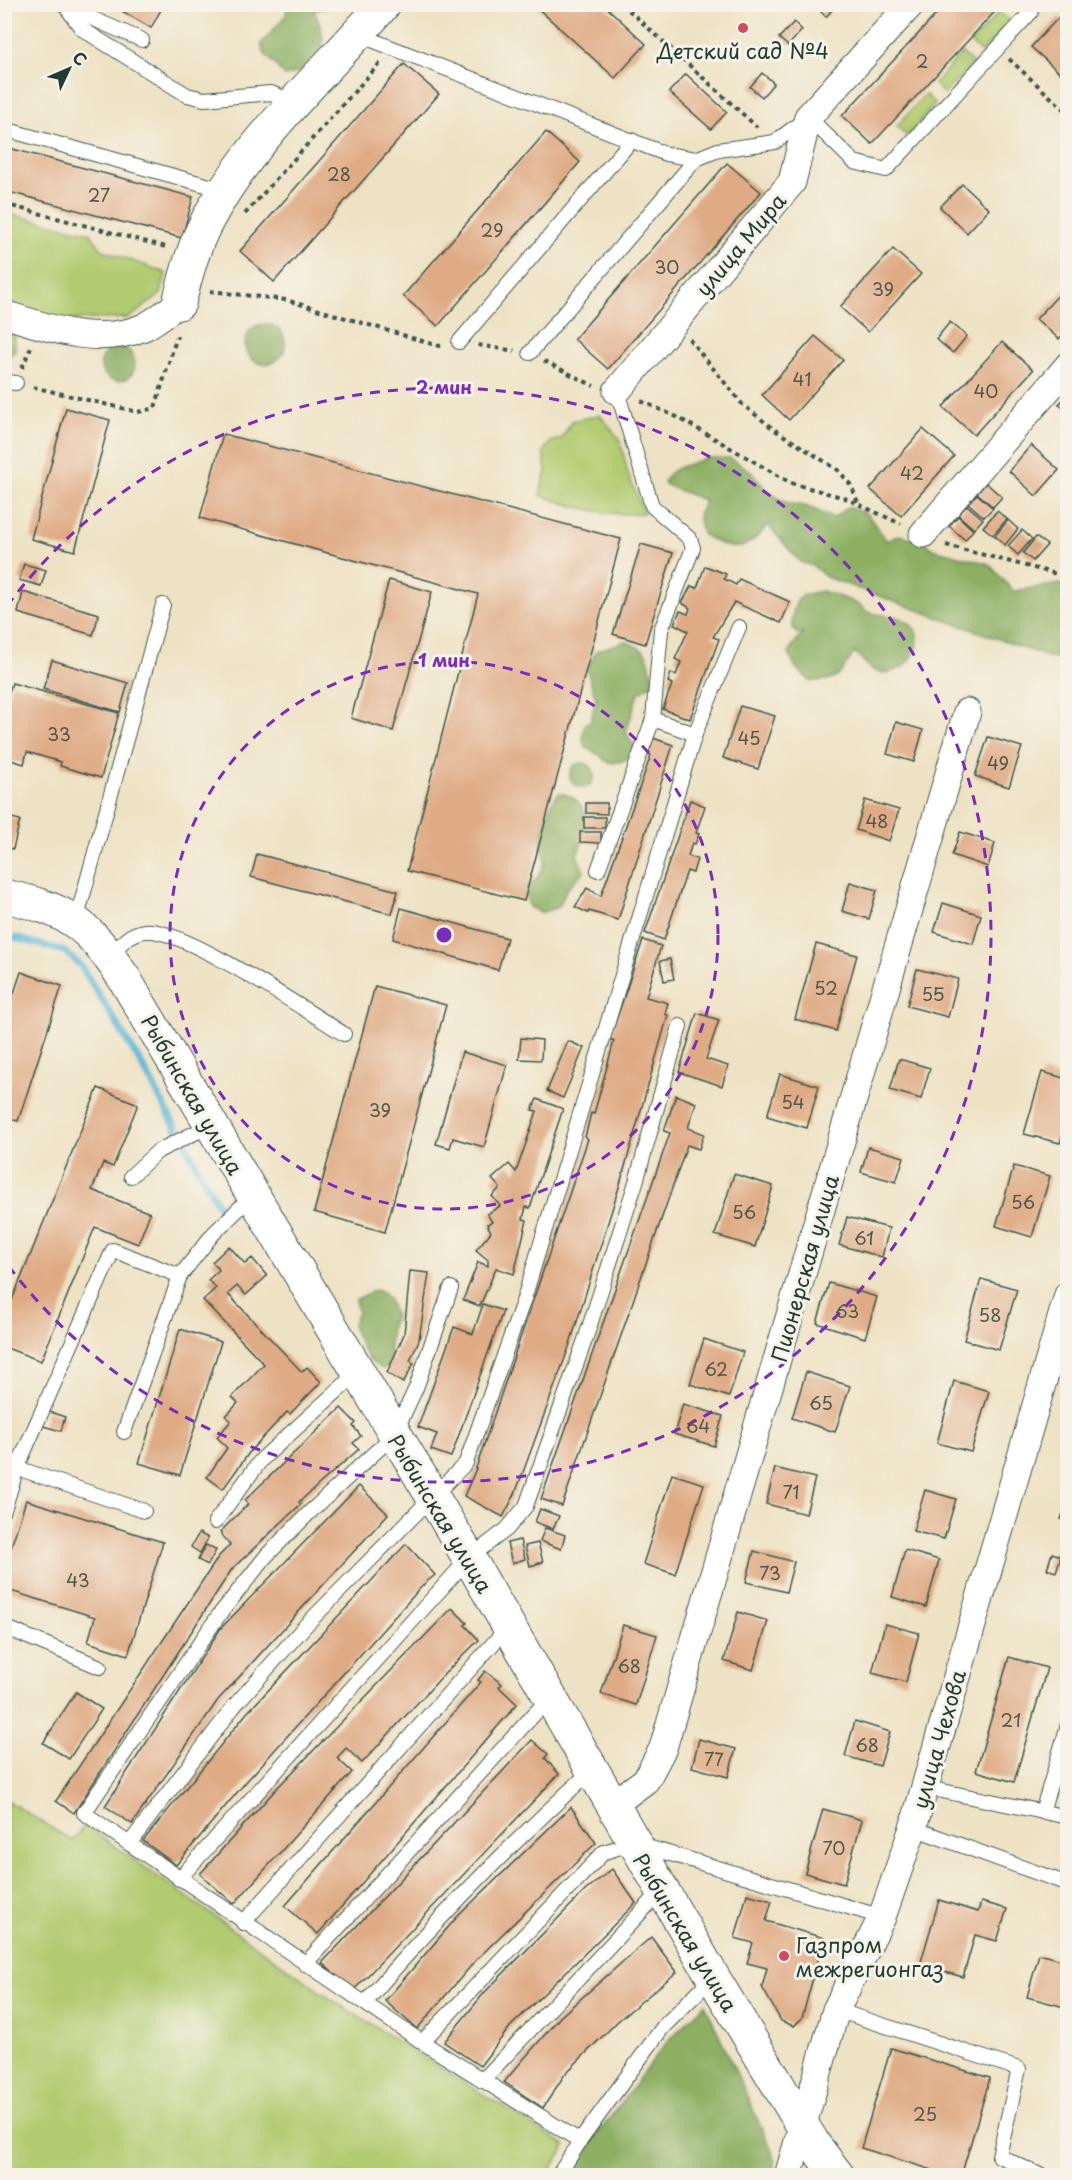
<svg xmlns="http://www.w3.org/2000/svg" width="1072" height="2180" viewBox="0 0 1072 2180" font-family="'Playpen Sans',sans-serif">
<rect width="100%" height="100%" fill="#f7f3e8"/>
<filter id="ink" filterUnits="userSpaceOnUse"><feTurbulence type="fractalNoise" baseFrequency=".0167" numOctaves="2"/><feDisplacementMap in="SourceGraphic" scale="12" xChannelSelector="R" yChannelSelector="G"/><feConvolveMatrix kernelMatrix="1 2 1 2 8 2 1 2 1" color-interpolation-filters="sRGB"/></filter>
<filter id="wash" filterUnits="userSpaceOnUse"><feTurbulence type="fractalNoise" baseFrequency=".008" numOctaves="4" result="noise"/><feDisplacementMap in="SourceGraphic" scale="24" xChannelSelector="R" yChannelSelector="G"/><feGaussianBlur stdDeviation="1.35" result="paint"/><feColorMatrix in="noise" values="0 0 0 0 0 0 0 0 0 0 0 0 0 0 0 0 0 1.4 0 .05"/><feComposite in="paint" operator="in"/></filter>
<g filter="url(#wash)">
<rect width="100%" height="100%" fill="#eee2c4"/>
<g fill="#b1cb70" stroke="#688452" stroke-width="1.5">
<path d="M 999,12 L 1010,22 L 981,53 L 971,43 Z"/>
<path d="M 962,53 L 973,63 L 944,94 L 934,84 Z"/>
<path d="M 925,94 L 935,104 L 907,136 L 897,126 Z"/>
<path d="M 5,213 L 90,233 L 102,250 L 166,273 L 161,294 L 129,318 L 63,320 L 5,302 Z"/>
<path d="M 600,415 L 620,440 L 628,474 L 644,513 C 606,517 575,507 540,495 L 546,471 L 543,452 L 551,442 L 562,438 L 572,421 Z"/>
<path d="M 5,1799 L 72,1841 L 85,1825 L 338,2004 L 566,2146 L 547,2175 L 5,2175 Z"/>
</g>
<g fill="#8caf62" stroke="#56764b" stroke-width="1.5">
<path d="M 287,5 L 338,5 L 314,11 C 331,43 324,68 285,76 L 263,52 L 261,44 L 286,15 Z"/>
<circle cx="265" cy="344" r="20"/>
<path d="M 5,330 L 15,335 L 15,351 L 5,360 Z"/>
<circle cx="118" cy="364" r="17"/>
<path d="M 706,458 L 730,458 L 751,471 L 767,491 L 785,502 L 809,507 L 833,518 L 848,507 L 867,514 L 887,541 L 898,535 L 923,540 L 933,549 L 989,564 L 1013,591 L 1059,584 L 1067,588 L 1067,659 L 1048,657 L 826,577 L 813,566 L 800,562 L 768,525 C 745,553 732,553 702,534 L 698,515 L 705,501 C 694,495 671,489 664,483 C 668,466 691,465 706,458 Z"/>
<path d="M 822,591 C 834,595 846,598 857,604 C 861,606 864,610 868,612 C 881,617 896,613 908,622 C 934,642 903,681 875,671 C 868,668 861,658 855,652 C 836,678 842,680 810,681 L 796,668 L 789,654 L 792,646 L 803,633 L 796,633 C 789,624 792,603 802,596 C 808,593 816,592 822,591 Z"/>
<path d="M 625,641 C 651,651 649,657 653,683 L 638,694 L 626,733 L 634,746 L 633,755 C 625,760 615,766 606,761 C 600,758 604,757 598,754 C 581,747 581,742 585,724 L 591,720 L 596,699 L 587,670 L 596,651 Z"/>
<circle cx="582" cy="775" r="12"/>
<path d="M 559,793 C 593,798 588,831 577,855 L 584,871 L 566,890 L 559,907 L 541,913 L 529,907 L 525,891 C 532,882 541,876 544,865 C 547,857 543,854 542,847 C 540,831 549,804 559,793 Z"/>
<path d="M 375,1290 C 389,1293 391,1305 395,1317 L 391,1326 L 389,1366 L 383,1369 C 365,1362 359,1342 352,1325 L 358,1312 L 355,1300 Z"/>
<path d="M 705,2004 L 776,2160 L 771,2175 L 568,2175 L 580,2157 L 667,2042 Z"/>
</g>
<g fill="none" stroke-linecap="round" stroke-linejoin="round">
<g stroke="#58b5d6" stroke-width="7">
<path d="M 16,938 L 64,951 L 81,966 L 142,1065 L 180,1135"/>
<path d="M 184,1142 L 219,1207"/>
</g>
</g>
<g id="blocks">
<g fill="#dfab85">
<path d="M 125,4 L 164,4 L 151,28 L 122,11 Z"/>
<path d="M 533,4 L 603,4 L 646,44 L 615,78 Z"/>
<path d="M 822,4 L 837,4 L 826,17 L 818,9 Z"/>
<path d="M 946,4 L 1002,4 L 872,144 L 842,116 Z"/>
<path d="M 1059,17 L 1068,25 L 1068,80 L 1031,47 Z"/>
<path d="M 794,22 L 802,30 L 788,46 L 779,38 Z"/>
<path d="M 404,64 L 439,94 L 274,282 L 240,251 Z"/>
<path d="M 762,73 L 774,83 L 762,97 L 750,87 Z"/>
<path d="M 686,74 L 727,112 L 711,129 L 669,92 Z"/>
<path d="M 546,132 L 580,162 L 438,326 L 403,296 Z"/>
<path d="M 5,147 L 193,197 L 182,238 L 5,191 Z"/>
<path d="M 727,163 L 761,192 L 608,369 L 574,339 Z"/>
<path d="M 962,184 L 989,209 L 967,233 L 940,207 Z"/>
<path d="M 893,249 L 921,274 L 868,332 L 840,307 Z"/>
<path d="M 1064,289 L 1068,292 L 1068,330 L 1059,339 L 1036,319 Z"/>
<path d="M 950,322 L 967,336 L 953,353 L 936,339 Z"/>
<path d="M 815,336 L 843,360 L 789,420 L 762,395 Z"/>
<path d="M 1002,342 L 1033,370 L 974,435 L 943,407 Z"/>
<path d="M 1068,395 L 1068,412 L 1059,404 Z"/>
<path d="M 66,408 L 110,420 L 75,551 L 31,539 Z"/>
<path d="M 923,429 L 954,456 L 901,516 L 870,489 Z"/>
<path d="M 223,434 L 621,539 L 524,901 L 407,871 L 478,594 L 200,518 Z"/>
<path d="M 1031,445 L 1059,470 L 1036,496 L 1009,471 Z"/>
<path d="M 986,483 L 1002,497 L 993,507 L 977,493 Z"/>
<path d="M 977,494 L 993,508 L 984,517 L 968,503 Z"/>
<path d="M 967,505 L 983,519 L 974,529 L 958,515 Z"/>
<path d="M 997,511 L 1007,519 L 993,535 L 983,527 Z"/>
<path d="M 958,516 L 973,530 L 965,540 L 949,526 Z"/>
<path d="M 1008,520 L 1018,529 L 1005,545 L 995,536 Z"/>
<path d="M 1022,530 L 1032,539 L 1018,555 L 1008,546 Z"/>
<path d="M 1036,537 L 1047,545 L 1033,561 L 1023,553 Z"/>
<path d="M 641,544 L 673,553 L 645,644 L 613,634 Z"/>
<path d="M 24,564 L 46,570 L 41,586 L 19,580 Z"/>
<path d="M 705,566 L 726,574 L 724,579 L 736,585 L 739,579 L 790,602 L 781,623 L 734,602 L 713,637 L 719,639 L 690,719 L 663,709 L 672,684 L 668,682 L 671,673 L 676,675 L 681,662 L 675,659 L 688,631 L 674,624 L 680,611 L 688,614 L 690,608 L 682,603 L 691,586 L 697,588 Z"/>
<path d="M 389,580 L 432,592 L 393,731 L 351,718 Z"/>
<path d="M 23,592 L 99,614 L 93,635 L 18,613 Z"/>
<path d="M 52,660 L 128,683 L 120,712 L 43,689 Z"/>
<path d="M 12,683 L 119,713 L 101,778 L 60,766 L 61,762 L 27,752 L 24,764 L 4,758 L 4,707 Z"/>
<path d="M 740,706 L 775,716 L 758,769 L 723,758 Z"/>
<path d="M 896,722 L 923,730 L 914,762 L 887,754 Z"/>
<path d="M 988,737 L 1022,747 L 1009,787 L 975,776 Z"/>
<path d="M 653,738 L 673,745 L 618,920 L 589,911 L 588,913 L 575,907 L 587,888 L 601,896 L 651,755 L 648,754 Z"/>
<path d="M 690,800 L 705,806 L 696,833 L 699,834 L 695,844 L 692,843 L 688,856 L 697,859 L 693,873 L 687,871 L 664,940 L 645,933 Z"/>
<path d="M 865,800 L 899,810 L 889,841 L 856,830 Z"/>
<path d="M 586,803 L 607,803 L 607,814 L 586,813 Z"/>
<path d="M 4,816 L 20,820 L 13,849 L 4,847 Z"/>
<rect x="584" y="817" width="21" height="11"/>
<path d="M 580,832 L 601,832 L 601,843 L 580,842 Z"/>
<path d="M 960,832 L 995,843 L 988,867 L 952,855 Z"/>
<path d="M 257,854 L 398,891 L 392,914 L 251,877 Z"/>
<path d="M 850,882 L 877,890 L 869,919 L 842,911 Z"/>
<path d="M 943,903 L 981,915 L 973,944 L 934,932 Z"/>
<path d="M 401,908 L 507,938 L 498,970 L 393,939 Z"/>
<path d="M 643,940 L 661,946 L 646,997 L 668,1003 L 665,1014 L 668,1015 L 620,1184 L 569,1347 L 515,1494 L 503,1517 L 464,1496 L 475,1471 L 588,1139 L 585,1137 L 591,1113 L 594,1114 L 614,1041 L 610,1039 Z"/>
<path d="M 816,944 L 857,955 L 836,1031 L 795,1019 Z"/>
<path d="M 670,959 L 674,979 L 664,981 L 660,961 Z"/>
<path d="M 917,969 L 958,979 L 948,1017 L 907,1006 Z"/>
<path d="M 21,972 L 62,986 L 18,1121 L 4,1117 L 4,1023 Z"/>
<path d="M 375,986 L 446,1005 L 385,1232 L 314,1212 Z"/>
<path d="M 697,1013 L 719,1020 L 706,1059 L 728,1066 L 722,1086 L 679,1072 Z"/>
<path d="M 521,1038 L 542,1040 L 541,1060 L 519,1059 Z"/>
<path d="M 568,1041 L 584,1048 L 563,1098 L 547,1091 Z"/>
<path d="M 462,1052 L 507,1065 L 484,1147 L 453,1138 L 450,1148 L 436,1144 Z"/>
<path d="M 899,1059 L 930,1068 L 921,1099 L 890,1090 Z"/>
<path d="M 1042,1072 L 1068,1079 L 1068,1117 L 1060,1143 L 1024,1134 Z"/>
<path d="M 780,1074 L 819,1086 L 807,1128 L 767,1116 Z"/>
<path d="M 98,1088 L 138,1104 L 113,1167 L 103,1163 L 92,1190 L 150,1213 L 138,1244 L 95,1227 L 41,1361 L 4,1347 L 4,1320 Z"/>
<path d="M 676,1095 L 696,1103 L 688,1128 L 704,1134 L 699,1149 L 687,1145 L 562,1506 L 541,1499 L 670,1133 L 664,1131 Z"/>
<path d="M 537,1099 L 563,1109 L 530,1208 L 526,1207 L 523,1219 L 527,1220 L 514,1274 L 496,1268 L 480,1306 L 463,1300 L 478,1262 L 488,1266 L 488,1260 L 476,1250 L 491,1232 L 487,1224 L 492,1222 L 487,1214 L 500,1206 L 492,1196 L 500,1188 L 492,1179 L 509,1164 L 516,1172 L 537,1111 L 532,1110 Z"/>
<path d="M 868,1147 L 904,1157 L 896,1182 L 861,1172 Z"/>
<path d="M 1014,1166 L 1050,1176 L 1032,1237 L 996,1226 Z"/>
<path d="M 734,1174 L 773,1186 L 755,1247 L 715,1235 Z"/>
<path d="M 847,1217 L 889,1228 L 882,1257 L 839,1245 Z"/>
<path d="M 229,1246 L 245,1264 L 252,1258 L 267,1276 L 246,1295 L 237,1286 L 228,1294 L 302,1372 L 307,1367 L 321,1382 L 290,1414 L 287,1412 L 251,1450 L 223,1489 L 207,1477 L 227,1448 L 217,1437 L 231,1421 L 226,1416 L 238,1403 L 232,1397 L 264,1364 L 203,1300 L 216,1288 L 208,1280 L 219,1270 L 212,1262 Z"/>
<path d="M 410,1271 L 429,1273 L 419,1340 L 410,1361 L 414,1363 L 403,1383 L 387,1373 L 404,1334 Z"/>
<path d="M 981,1279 L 1017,1289 L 999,1350 L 964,1340 Z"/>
<path d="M 829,1283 L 877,1297 L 865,1338 L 817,1323 Z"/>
<path d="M 483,1304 L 503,1311 L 451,1457 L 431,1450 L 437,1434 L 418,1427 L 454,1327 L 473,1334 Z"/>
<path d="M 180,1329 L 221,1342 L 180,1475 L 139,1463 Z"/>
<path d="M 704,1339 L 743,1352 L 729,1397 L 690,1384 Z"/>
<path d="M 806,1372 L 850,1386 L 835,1432 L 792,1418 Z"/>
<path d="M 954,1381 L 989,1391 L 971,1452 L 937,1443 Z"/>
<path d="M 683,1404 L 723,1416 L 714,1446 L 674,1434 Z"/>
<path d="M 341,1408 L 356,1423 L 353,1426 L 361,1436 L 353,1443 L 359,1449 L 299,1502 L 301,1504 L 232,1569 L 74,1813 L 56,1801 L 219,1556 L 230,1545 L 220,1532 L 248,1504 L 245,1500 Z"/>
<path d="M 47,1411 L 65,1417 L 61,1431 L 43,1426 Z"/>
<path d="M 775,1468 L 815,1478 L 806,1514 L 766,1504 Z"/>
<path d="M 672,1474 L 704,1484 L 675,1574 L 643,1564 Z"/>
<path d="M 359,1486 L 388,1514 L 218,1700 L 132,1824 L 105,1806 L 221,1628 Z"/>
<path d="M 925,1490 L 956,1499 L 944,1539 L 913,1531 Z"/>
<path d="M 26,1500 L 163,1542 L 128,1655 L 88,1642 L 95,1617 L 4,1589 L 4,1569 Z"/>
<path d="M 1068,1500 L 1068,1521 L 1061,1519 Z"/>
<path d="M 540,1509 L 559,1516 L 553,1529 L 535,1522 Z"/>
<path d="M 545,1528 L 565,1535 L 561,1549 L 540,1541 Z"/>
<path d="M 199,1533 L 208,1538 L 200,1553 L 191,1547 Z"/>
<path d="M 520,1540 L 525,1559 L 512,1563 L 507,1543 Z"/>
<path d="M 538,1543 L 543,1562 L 530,1566 L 525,1546 Z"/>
<path d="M 406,1544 L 435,1575 L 424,1584 L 245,1783 L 176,1865 L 143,1841 L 246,1714 Z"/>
<path d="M 206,1545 L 216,1550 L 208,1565 L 198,1560 Z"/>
<path d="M 905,1550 L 939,1560 L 926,1607 L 892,1597 Z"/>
<path d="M 754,1551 L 794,1562 L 786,1592 L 746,1582 Z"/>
<path d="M 1052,1553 L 1061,1556 L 1056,1572 L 1047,1569 Z"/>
<path d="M 452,1608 L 467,1623 L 465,1625 L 479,1640 L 448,1670 L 362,1763 L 346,1748 L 337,1758 L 352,1772 L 234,1904 L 200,1874 L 277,1788 Z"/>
<path d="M 738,1612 L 768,1621 L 753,1670 L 724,1661 Z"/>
<path d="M 885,1624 L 919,1633 L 906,1682 L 872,1673 Z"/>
<path d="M 623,1625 L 657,1635 L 636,1705 L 601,1694 Z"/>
<path d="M 1009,1657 L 1047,1668 L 1014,1782 L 976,1771 Z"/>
<path d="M 485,1671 L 502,1684 L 499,1687 L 517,1704 L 318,1934 L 285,1906 L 481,1682 L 478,1680 Z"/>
<path d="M 76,1692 L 102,1709 L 69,1759 L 43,1743 Z"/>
<path d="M 855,1721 L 890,1732 L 880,1766 L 845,1756 Z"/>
<path d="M 699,1739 L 736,1749 L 728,1777 L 692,1767 Z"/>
<path d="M 532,1740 L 548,1754 L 545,1758 L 559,1774 L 353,1991 L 322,1963 Z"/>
<path d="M 571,1807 L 596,1843 L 476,1960 L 417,2029 L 385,2001 L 457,1917 Z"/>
<path d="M 823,1809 L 862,1820 L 844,1884 L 805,1873 Z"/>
<path d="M 612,1869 L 636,1903 L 510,2027 L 480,2066 L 444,2042 L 485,1992 L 586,1890 Z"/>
<path d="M 747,1894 L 772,1901 L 766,1921 L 824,1938 L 802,2018 L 794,2026 L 781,2021 L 762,1987 L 767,1968 L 747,1963 L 753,1943 L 735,1938 Z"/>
<path d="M 939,1900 L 978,1912 L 981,1902 L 1007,1909 L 997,1941 L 975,1935 L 963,1977 L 920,1965 Z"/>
<path d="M 651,1937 L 677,1972 L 619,2020 L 565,2074 L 543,2108 L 504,2082 L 560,2017 Z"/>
<path d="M 1039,1954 L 1068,1962 L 1068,2008 L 1027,1997 Z"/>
<path d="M 891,2048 L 990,2078 L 961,2176 L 952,2176 L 861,2148 Z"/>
</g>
</g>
</g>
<g filter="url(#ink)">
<use href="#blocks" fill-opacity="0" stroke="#3e564a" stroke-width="1.5"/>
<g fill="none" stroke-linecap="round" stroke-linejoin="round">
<g stroke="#3e564a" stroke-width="16">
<g id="lane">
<path d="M 64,4 L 82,29 L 187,95 L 204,99 L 271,93 L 294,102"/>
<path d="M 67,6 L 77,12 L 142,40"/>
<path d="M 359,35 L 666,154 L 696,159 L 530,353"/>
<path d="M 4,129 L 224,190"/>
<path d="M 696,159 L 718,150 L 775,142 L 808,117 L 854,162 L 886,170 L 1031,12"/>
<path d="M 459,342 L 632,140"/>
<path d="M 4,382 L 16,383"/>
<path d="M 653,719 L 695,734"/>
<path d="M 598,870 L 653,719 L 661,630 L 693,548 L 690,539 L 652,506 L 617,391"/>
<path d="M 76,921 L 163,605"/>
<path d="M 110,957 C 119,945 129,933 145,931 C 180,926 308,1012 344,1034"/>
<path d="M 131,1176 L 158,1151 L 211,1125"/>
<path d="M 451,1288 L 416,1388 L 394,1435 L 311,1511 L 267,1555 L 219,1615 L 84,1813 L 422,2042 L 580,2141 L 663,2027 L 713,1977"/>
<path d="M 124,1432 L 180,1276"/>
<path d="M 17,1468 L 144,1511"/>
<path d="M 4,1510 L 17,1468 L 113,1250 L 180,1276 L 213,1234 L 253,1195"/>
<path d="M 215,1522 L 261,1460 L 357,1373"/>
<path d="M 4,1627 L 100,1667"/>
<path d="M 923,1787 L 1068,1817"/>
<path d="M 1042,1812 L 1068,1725"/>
<path d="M 913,1828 L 1068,1884"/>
<path d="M 129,1844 L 235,1705 L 306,1625 L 466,1463 L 524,1299 L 695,734 L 739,627"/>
<path d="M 179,1879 L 469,1558 L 507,1529 L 526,1506 L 586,1337 L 636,1182 L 680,1026"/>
<path d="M 243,1923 L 508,1627"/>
<path d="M 305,1964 L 549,1698"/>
<path d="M 365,2003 C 435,1920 511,1844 591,1771"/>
<path d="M 836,2010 L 1019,2069 L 999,2156 L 1042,2176"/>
<path d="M 422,2042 L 604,1852 L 634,1843 L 882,1917"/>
<path d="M 482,2081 L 662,1890"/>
<path d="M 558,2176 L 580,2141"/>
</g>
</g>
<g stroke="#3e564a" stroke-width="29">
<g id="street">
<path d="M 4,314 C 48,328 99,347 144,327 C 156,321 168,311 179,303"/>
<path d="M 617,391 L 792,182 L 808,117 L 911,4"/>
<path d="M 923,534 L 1068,366"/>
<path d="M 611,1806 L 646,1780 L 663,1748 L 967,712"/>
<path d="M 788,2176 L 836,2010 L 882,1917 L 913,1828 L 1068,1295"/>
</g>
</g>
<g stroke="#3e564a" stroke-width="35">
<g id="secondary">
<path d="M 179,303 C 186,275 193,247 207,221 C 250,139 324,74 384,4"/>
<path d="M 4,896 C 69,910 87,923 124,978 L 469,1558 L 713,1977 L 815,2146 L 838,2176"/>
</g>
</g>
<g stroke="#3e564a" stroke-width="4" stroke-dasharray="4.5 4.5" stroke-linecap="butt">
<path d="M 622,4 L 757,127"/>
<path d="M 1009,59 L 1068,113"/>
<path d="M 4,204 L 166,247"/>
<path d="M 245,214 L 380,63"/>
<path d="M 210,291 L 286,300 L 439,346 L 444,345"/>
<path d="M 689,339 L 743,405 L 775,430 L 838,470 L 851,485 L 859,505"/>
<path d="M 478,345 L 515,351"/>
<path d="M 544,361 L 594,386"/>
<path d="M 22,368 L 31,347"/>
<path d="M 33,387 L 138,412 L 155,408 L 177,336"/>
<path d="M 641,401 L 677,417 L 791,483 L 845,498 L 901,524"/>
<path d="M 946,545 L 1068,577"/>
</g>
<use href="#lane" stroke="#fff" stroke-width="14"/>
<use href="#street" stroke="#fff" stroke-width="27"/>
<use href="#secondary" stroke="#fff" stroke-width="33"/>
</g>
</g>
<g fill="none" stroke="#7b2cbf" stroke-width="3" stroke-dasharray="10 8">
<circle cx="444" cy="935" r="274"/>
<path d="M7 606A547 547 0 1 1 7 1264"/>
</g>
<g fill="#d1495b" stroke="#f7f3e8" stroke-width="2">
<circle cx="743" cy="28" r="6"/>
<circle cx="784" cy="1956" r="6"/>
</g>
<g text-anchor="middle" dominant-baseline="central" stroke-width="6" stroke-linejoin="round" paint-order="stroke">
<g font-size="18" fill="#4f5848">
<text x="922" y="60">2</text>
<text x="339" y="173">28</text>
<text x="99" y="194">27</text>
<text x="492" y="229">29</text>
<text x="667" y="266">30</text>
<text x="883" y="288">39</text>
<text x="802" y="378">41</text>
<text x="986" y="390">40</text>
<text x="912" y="472">42</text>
<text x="59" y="733">33</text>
<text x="749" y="737">45</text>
<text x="998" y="762">49</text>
<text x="877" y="820">48</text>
<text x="826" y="987">52</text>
<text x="933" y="993">55</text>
<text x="793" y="1101">54</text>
<text x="380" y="1109">39</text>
<text x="1023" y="1201">56</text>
<text x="744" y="1211">56</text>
<text x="864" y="1237">61</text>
<text x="847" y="1310">63</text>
<text x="990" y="1314">58</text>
<text x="716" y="1368">62</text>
<text x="821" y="1402">65</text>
<text x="698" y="1425">64</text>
<text x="791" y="1491">71</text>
<text x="770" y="1572">73</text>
<text x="78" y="1579">43</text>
<text x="629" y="1665">68</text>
<text x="1011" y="1719">21</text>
<text x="867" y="1744">68</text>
<text x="714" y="1758">77</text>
<text x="834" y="1847">70</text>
<text x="925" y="2113">25</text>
</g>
<g font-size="21" fill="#1f3d34" stroke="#f7f3e8">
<text x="743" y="50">Детский сад №4</text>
<text x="796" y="1944" text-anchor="start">Газпром<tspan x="796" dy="24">межрегионгаз</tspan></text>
</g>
<g font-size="21" fill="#1f3d34" stroke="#f7f3e8">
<text transform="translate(740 244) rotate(-50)">улица Мира</text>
<text transform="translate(193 1094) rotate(60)">Рыбинская улица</text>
<text transform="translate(804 1268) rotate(-74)">Пионерская улица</text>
<text transform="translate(441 1513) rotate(59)">Рыбинская улица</text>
<text transform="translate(938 1739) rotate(-74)">улица Чехова</text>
<text transform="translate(686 1932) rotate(59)">Рыбинская улица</text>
</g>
</g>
<circle cx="444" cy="935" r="9" fill="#7b2cbf" stroke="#f7f3e8" stroke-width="3"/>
<g font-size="18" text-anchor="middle" font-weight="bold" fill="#7b2cbf" stroke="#f7f3e8" stroke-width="6" stroke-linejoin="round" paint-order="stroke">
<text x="444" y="394">2 мин</text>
<text x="444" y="667">1 мин</text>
</g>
<rect width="1072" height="2180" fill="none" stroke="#f7f3e8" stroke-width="24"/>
<g transform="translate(69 69) rotate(46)" stroke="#f7f3e8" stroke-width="4.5" paint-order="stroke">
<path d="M0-4.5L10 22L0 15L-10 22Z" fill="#1f3d34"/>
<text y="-9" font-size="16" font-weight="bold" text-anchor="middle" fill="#1f3d34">С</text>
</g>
</svg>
